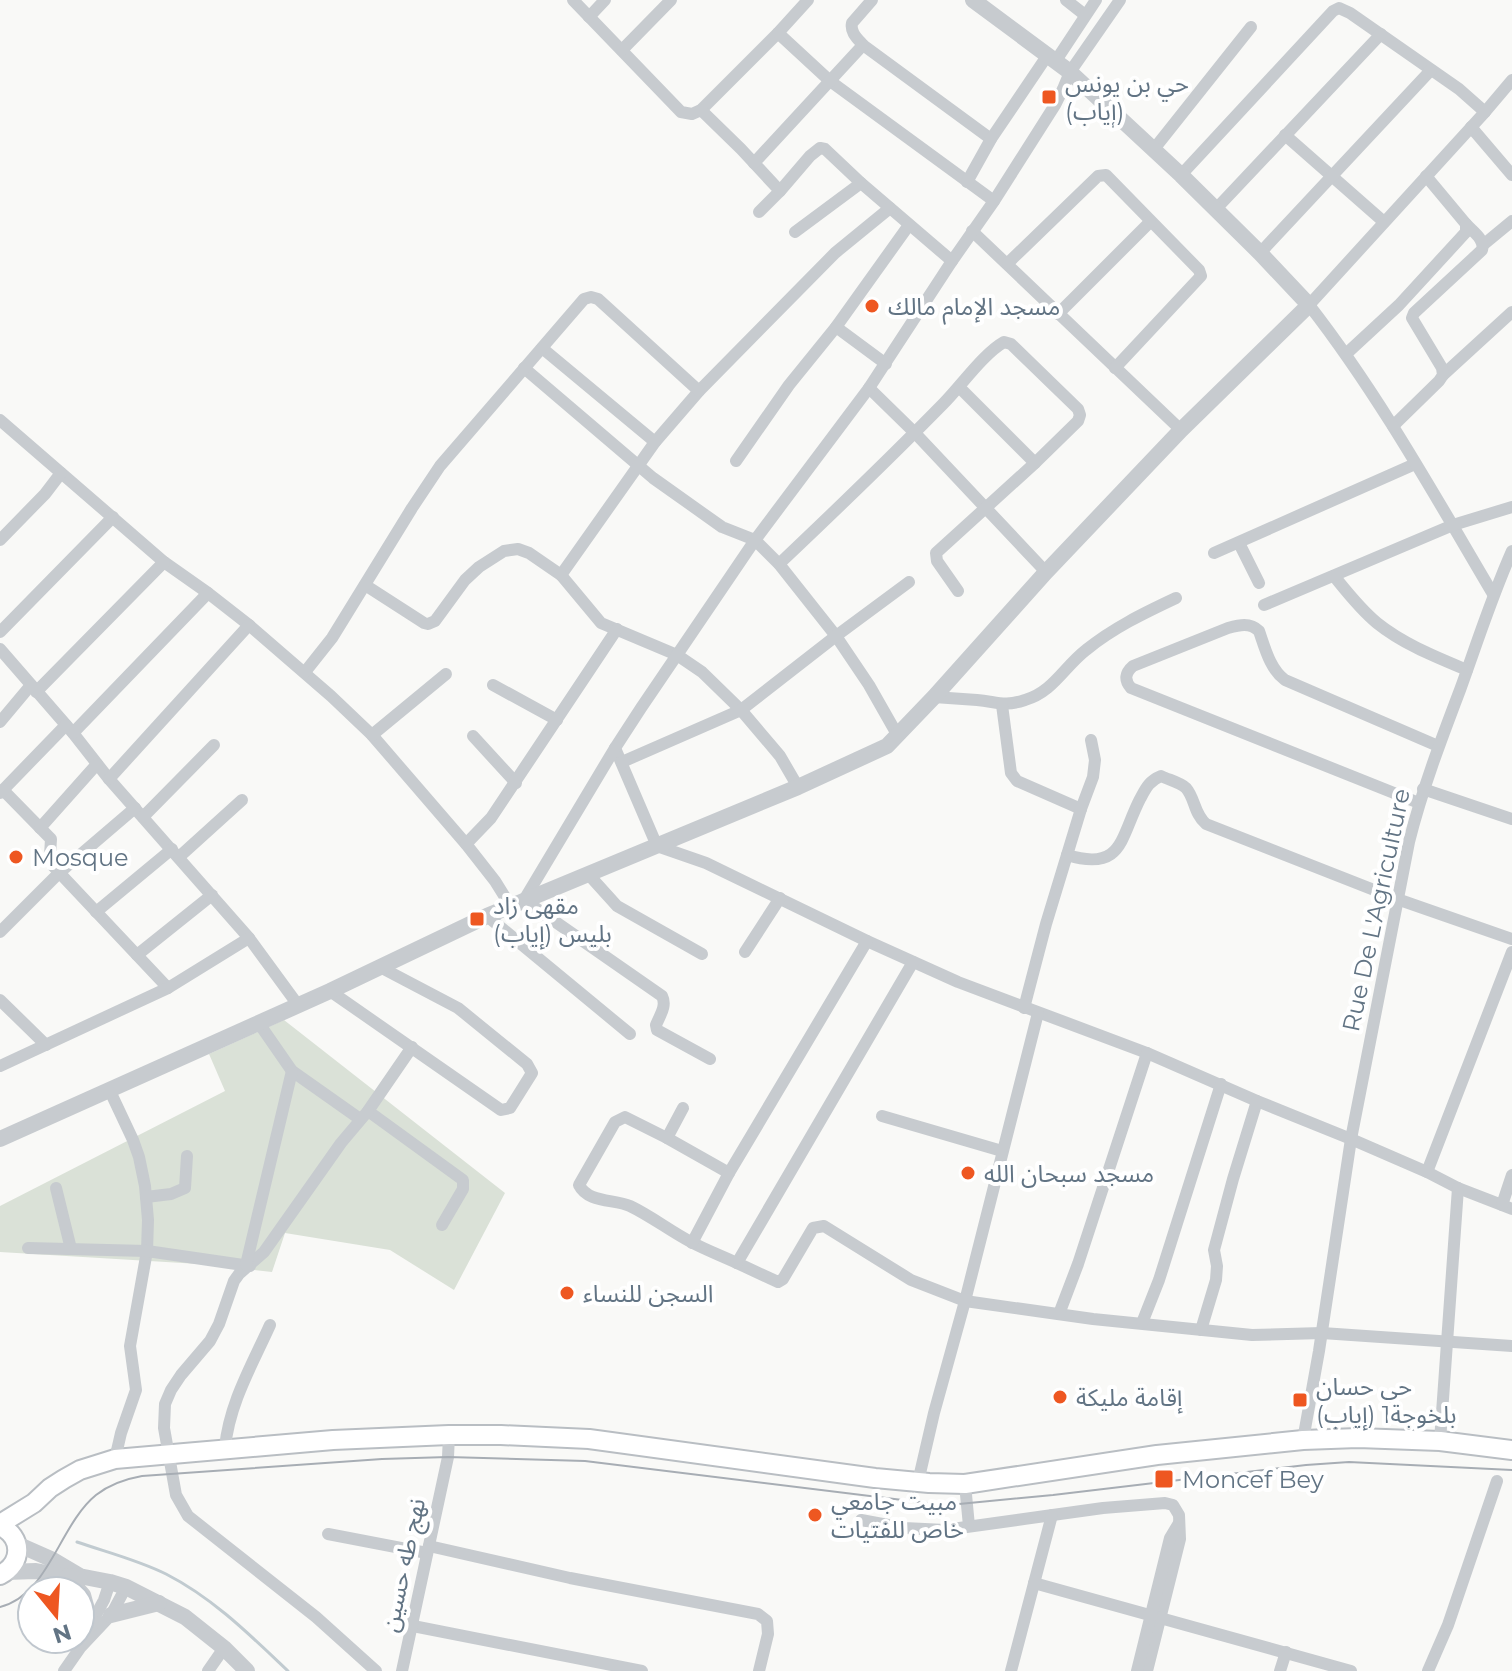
<svg xmlns="http://www.w3.org/2000/svg" width="1512" height="1671" viewBox="0 0 1512 1671" font-family="Montserrat,'Noto Sans Arabic',sans-serif">
<rect width="100%" height="100%" fill="#f9f9f7"/>
<path fill="#dae1d7" d="M 284,1020 L 505,1193 L 454,1290 L 390,1250 L 285,1233 L 272,1272 L 199,1264 L 0,1252 L 0,1206 L 225,1091 L 209,1054 Z"/>
<g fill="none" stroke-linecap="round" stroke-linejoin="round">
<path stroke="#c1cbd0" stroke-width="3" d="M 77,1542 C 106,1552 138,1560 166,1574 C 213,1598 250,1635 288,1671"/>
<g stroke="#b9bec3" stroke-width="22">
<g id="secondary">
<path d="M 0,1524 L 34,1503 L 50,1488 L 64,1479 L 80,1470 L 115,1459 L 333,1440 L 449,1435 L 501,1435 L 589,1439 L 875,1478 L 929,1483 L 965,1484 L 1157,1455 L 1303,1440 L 1358,1438 L 1440,1441 L 1512,1450"/>
<path d="M 0,1526 C 23,1537 23,1563 0,1575"/>
</g>
</g>
<g stroke="#c7cbcf" stroke-width="12">
<path d="M 573,0 L 681,112 L 692,114 L 701,110 L 778,33 L 808,0"/>
<path d="M 872,0 L 852,23 C 850,32 857,38 863,45 L 991,139"/>
<path d="M 1066,0 L 1085,15"/>
<path d="M 589,17 L 605,0"/>
<path d="M 778,33 L 830,81 L 994,201"/>
<path d="M 622,50 L 671,0"/>
<path d="M 1055,62 L 1096,0"/>
<path d="M 701,110 L 741,149 L 780,191 L 759,212"/>
<path d="M 1471,127 L 1512,175"/>
<path d="M 1285,135 L 1384,222"/>
<path d="M 1154,149 L 1251,27"/>
<path d="M 754,163 L 863,45"/>
<path d="M 1181,175 L 1333,11 L 1339,8 L 1350,13 L 1459,89 L 1485,112"/>
<path d="M 967,182 L 991,139 L 1047,56"/>
<path d="M 780,191 L 810,156 L 820,148 L 825,149 L 861,183"/>
<path d="M 1215,210 L 1381,34"/>
<path d="M 972,231 L 1181,430"/>
<path d="M 795,232 L 861,183 L 952,261"/>
<path d="M 1483,245 L 1512,221"/>
<path d="M 1260,253 L 1431,70"/>
<path d="M 1008,263 L 1098,176 L 1106,175 L 1199,270 L 1201,276 L 1115,368"/>
<path d="M 1058,314 L 1150,222"/>
<path d="M 836,327 L 886,364"/>
<path d="M 542,348 L 655,442"/>
<path d="M 1346,354 L 1399,305 L 1466,232 L 1466,224 L 1426,176"/>
<path d="M 524,368 L 653,478 L 722,527 L 755,540 L 779,564 L 836,636 L 869,685 L 898,736"/>
<path d="M 1443,375 L 1512,312"/>
<path d="M 869,388 L 915,433 L 1046,572"/>
<path d="M 960,388 L 1035,463"/>
<path d="M 0,420 L 164,562 L 208,593 L 249,625 L 331,696 L 372,735 L 466,844 L 495,881 L 510,905"/>
<path d="M 1393,426 L 1439,381 L 1443,375 L 1442,368 L 1412,318 L 1414,313 L 1482,250 C 1485,239 1473,232 1466,224"/>
<path d="M 736,461 L 789,385 L 836,327 L 909,225"/>
<path d="M 0,540 L 45,494 L 61,473"/>
<path d="M 1239,543 L 1259,583"/>
<path d="M 1214,553 L 1415,464"/>
<path d="M 779,564 C 835,511 890,458 943,404 C 961,386 983,354 1004,342 L 1011,344 L 1078,409 L 1080,415 L 1078,421 L 1035,463 L 936,553 L 937,561 L 958,591"/>
<path d="M 561,575 L 655,442 L 699,391 L 835,253 L 890,208"/>
<path d="M 1334,576 C 1347,592 1360,609 1377,623 C 1403,644 1436,657 1467,670"/>
<path d="M 365,585 L 424,623 L 428,624 L 435,621 L 465,580 L 479,567 L 504,551 L 518,549 L 529,553 L 561,575 L 601,623 L 677,655 L 702,672 L 741,710 L 780,756 L 798,787"/>
<path d="M 1493,594 C 1435,496 1379,395 1309,305 L 1485,112 L 1512,80"/>
<path d="M 1264,605 L 1453,525 L 1512,507"/>
<path d="M 0,632 L 113,517"/>
<path d="M 0,649 L 73,733 L 109,779 L 249,938 L 298,1005"/>
<path d="M 305,672 L 332,638 L 412,508 L 440,466 L 584,299 L 591,297 L 598,299 L 699,391"/>
<path d="M 493,685 L 557,720"/>
<path d="M 36,692 L 164,562"/>
<path d="M 934,697 C 949,698 963,699 977,700 C 998,702 1004,707 1025,700 C 1053,692 1064,667 1086,650 C 1113,628 1144,613 1176,598"/>
<path d="M 1002,705 L 1011,773 L 1017,781 L 1081,809"/>
<path d="M 0,722 L 31,685"/>
<path d="M 73,733 L 208,593"/>
<path d="M 372,735 L 446,674"/>
<path d="M 473,736 L 516,783"/>
<path d="M 615,748 L 657,846 L 706,863 L 867,941 L 958,982 L 1147,1053 L 1257,1101 L 1351,1139 L 1427,1172 L 1458,1188 L 1512,1209"/>
<path d="M 622,762 L 741,710 L 836,636 L 909,582"/>
<path d="M 109,779 L 249,625"/>
<path d="M 1423,789 L 1512,819"/>
<path d="M 3,790 L 51,839 L 50,855 L 54,867 L 168,988"/>
<path d="M 0,793 L 66,725"/>
<path d="M 1419,803 L 1131,688 C 1124,680 1125,673 1133,666 L 1228,628 C 1239,625 1250,622 1259,631 C 1265,648 1270,669 1285,680 L 1438,746"/>
<path d="M 143,817 L 214,745"/>
<path d="M 40,828 L 97,764"/>
<path d="M 466,844 L 491,818 L 617,629"/>
<path d="M 1067,855 C 1123,872 1120,838 1140,799 C 1146,788 1149,781 1161,776 C 1169,780 1179,782 1186,788 C 1195,798 1194,814 1206,824 L 1397,899 L 1512,939"/>
<path d="M 179,857 L 242,800"/>
<path d="M 589,875 L 617,906 L 702,954"/>
<path d="M 96,912 L 172,849"/>
<path d="M 487,916 L 630,1034"/>
<path d="M 0,932 L 59,873 L 135,808"/>
<path d="M 745,952 L 780,898"/>
<path d="M 137,955 L 212,895"/>
<path d="M 913,962 L 737,1263 L 778,1282 L 783,1279 L 813,1228 L 824,1226 L 911,1280 L 965,1301 L 1093,1319 L 1252,1335 L 1322,1333 L 1512,1346"/>
<path d="M 330,991 L 501,1110 L 510,1108 L 532,1073 L 527,1064 L 458,1008 L 380,967"/>
<path d="M 0,1000 L 46,1045"/>
<path d="M 1024,1008 L 1046,924 L 1081,809 L 1093,777 L 1095,760 L 1091,740"/>
<path d="M 258,1022 L 292,1071 L 360,1119"/>
<path d="M 412,1047 L 368,1111 L 463,1180 L 463,1189 L 442,1225"/>
<path d="M 710,1059 L 657,1030 L 656,1025 C 660,1015 667,1006 662,996 L 524,900 L 615,748 L 641,708 L 755,540 L 869,388 L 952,261 L 994,201 L 1055,105 L 1063,89 L 1070,72 L 1120,0"/>
<path d="M 0,1066 L 168,988 L 249,938"/>
<path d="M 109,1089 L 133,1140 L 139,1157 L 145,1186 L 148,1220 L 147,1251 L 130,1346 L 136,1390 L 121,1433 L 115,1459"/>
<path d="M 368,1111 L 341,1143 L 264,1252 L 239,1274 L 234,1281 L 219,1324 L 210,1341 L 181,1375 L 171,1390 L 165,1404 L 164,1428 L 176,1495 L 188,1516 L 316,1617 L 376,1671"/>
<path d="M 882,1116 L 1002,1151"/>
<path d="M 667,1138 L 683,1108"/>
<path d="M 1427,1172 L 1512,952"/>
<path d="M 729,1173 L 667,1138 L 625,1117 L 615,1122 L 579,1185 C 588,1203 614,1199 630,1206 C 651,1216 670,1231 691,1242 C 706,1250 722,1256 737,1263"/>
<path d="M 56,1188 L 71,1249"/>
<path d="M 146,1197 L 171,1194 L 185,1188 L 187,1156"/>
<path d="M 1502,1205 L 1512,1175"/>
<path d="M 692,1243 L 729,1173 L 867,941"/>
<path d="M 28,1248 L 147,1251 L 250,1266"/>
<path d="M 246,1265 L 292,1071"/>
<path d="M 1059,1314 L 1078,1264 L 1147,1053"/>
<path d="M 1142,1323 L 1159,1280 L 1221,1084"/>
<path d="M 1201,1330 L 1216,1280 L 1217,1266 L 1214,1250 L 1233,1179 L 1257,1101"/>
<path d="M 1303,1440 L 1319,1351 L 1351,1139 L 1409,842 C 1422,790 1441,740 1460,690 C 1477,643 1492,596 1512,551"/>
<path d="M 1440,1441 L 1458,1188"/>
<path d="M 225,1448 C 229,1404 252,1365 270,1325"/>
<path d="M 918,1482 L 934,1413 L 965,1301 L 1038,1013"/>
<path d="M 965,1484 L 969,1526"/>
<path d="M 861,1520 L 904,1528 L 945,1530 L 1103,1508 L 1165,1503 L 1173,1505 L 1179,1515 L 1180,1539 L 1147,1671"/>
<path d="M 328,1534 L 427,1553"/>
<path d="M 429,1546 L 570,1578 L 758,1614 L 767,1621 L 768,1634 L 759,1671"/>
<path d="M 1034,1583 L 1351,1671"/>
<path d="M 90,1626 L 104,1600 L 110,1582"/>
<path d="M 413,1626 L 642,1671"/>
<path d="M 64,1671 L 80,1648 L 111,1615 L 126,1587"/>
<path d="M 208,1671 L 224,1648"/>
<path d="M 402,1671 L 448,1457 L 449,1435"/>
<path d="M 1011,1671 L 1052,1515"/>
<path d="M 1137,1671 L 1170,1538 L 1179,1523"/>
<path d="M 1280,1671 L 1286,1652"/>
<path d="M 1428,1671 L 1448,1625 L 1497,1481"/>
</g>
<g stroke="#c7cbcf" stroke-width="16">
<path d="M 0,1139 L 330,991 L 487,916 L 798,787 L 887,746 L 934,697 L 1046,572 L 1181,430 L 1309,305 L 1260,253 L 1181,175 L 1070,72 L 973,0"/>
<path d="M 17,1544 L 51,1559 L 78,1575"/>
<path d="M 6,1572 L 36,1571 L 67,1577 L 79,1576 L 110,1582 L 126,1587 L 185,1617 L 224,1648 L 247,1671"/>
<path d="M 67,1577 L 83,1595 L 91,1624"/>
<path d="M 111,1615 L 159,1603"/>
</g>
<use href="#secondary" stroke="#fff" stroke-width="18"/>
<path stroke="#a7adb4" stroke-width="2" d="M 0,1607 C 49,1595 59,1525 96,1495 C 110,1484 125,1479 142,1476 L 382,1459 L 448,1457 L 585,1461 L 927,1503 L 959,1504 L 1053,1495 L 1306,1465 L 1349,1462 L 1512,1470"/>
</g>
<g fill="#ee5721" stroke="#fff" stroke-width="3">
<rect x="1041" y="89" width="16" height="16" rx="4"/>
<circle cx="872" cy="306" r="8"/>
<circle cx="16" cy="857" r="8"/>
<rect x="469" y="911" width="16" height="16" rx="4"/>
<circle cx="968" cy="1173" r="8"/>
<circle cx="567" cy="1293" r="8"/>
<circle cx="1060" cy="1397" r="8"/>
<rect x="1292" y="1392" width="16" height="16" rx="4"/>
<rect x="1154" y="1469" width="20" height="20" rx="4"/>
<circle cx="815" cy="1515" r="8"/>
</g>
<g text-anchor="middle" dominant-baseline="central" stroke-width="8" stroke-linejoin="round" paint-order="stroke">
<g font-size="24" fill="#627484" stroke="#fff" text-anchor="start">
<text x="1065" y="83">حي بن يونس<tspan x="1065" dy="28">(إياب)</tspan></text>
<text x="888" y="306">مسجد الإمام مالك</text>
<text x="32" y="857">Mosque</text>
<text x="493" y="905">مقهى زاد<tspan x="493" dy="28">بليس (إياب)</tspan></text>
<text x="984" y="1173">مسجد سبحان الله</text>
<text x="583" y="1293">السجن للنساء</text>
<text x="1316" y="1386">حي حسان<tspan x="1316" dy="28">بلخوجة1 (إياب)</tspan></text>
<text x="1076" y="1397">إقامة مليكة</text>
<text x="1182" y="1479">Moncef Bey</text>
<text x="831" y="1501">مبيت جامعي<tspan x="831" dy="28">خاص للفتيات</tspan></text>
</g>
<g font-size="24" fill="#627484" stroke="#fff">
<text transform="translate(1376 910) rotate(-78)">Rue De L'Agriculture</text>
<text transform="translate(403 1565) rotate(-78)">نهج طه حسين</text>
</g>
</g>
<g transform="translate(56 1615) rotate(162)"><circle r="38" fill="#ffffff" stroke="#c0c7ce" stroke-width="2"/>
<path d="M0-6L14 30L0 20L-14 30Z" fill="#ee5721"/>
<text y="-12" font-size="22" font-weight="bold" text-anchor="middle" fill="#627484">N</text>
</g>
</svg>
